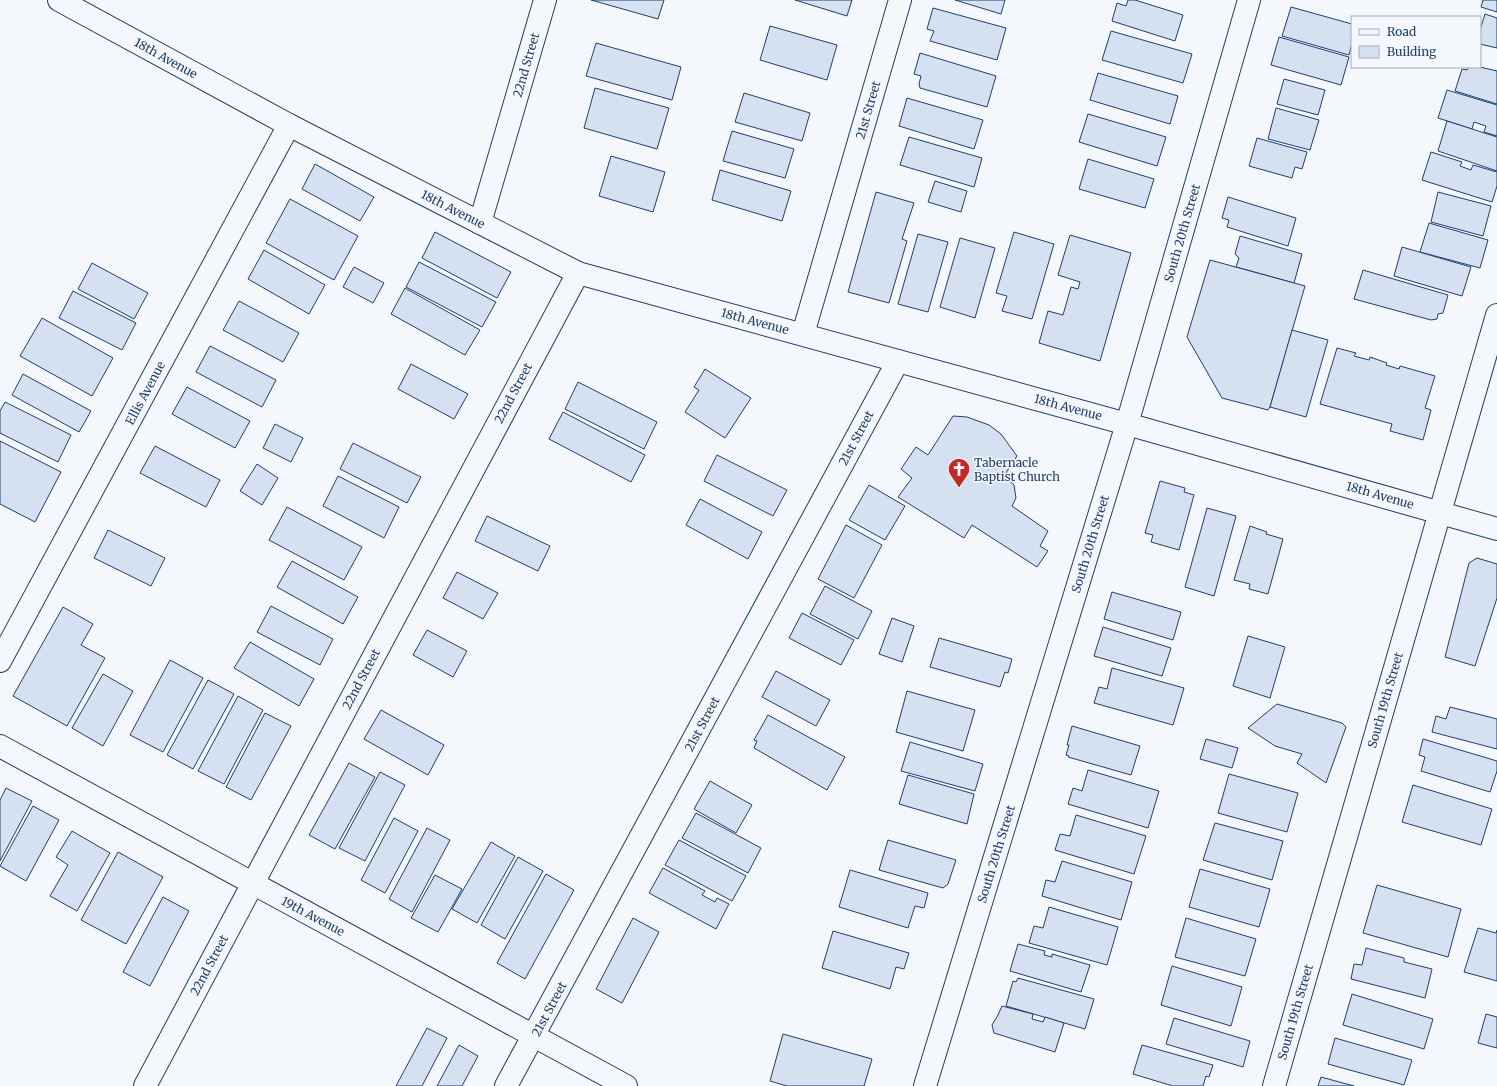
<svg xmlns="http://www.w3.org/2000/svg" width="1497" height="1086" viewBox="0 0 1497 1086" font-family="Merriweather,serif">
<rect width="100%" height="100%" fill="#f4f7fb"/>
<g fill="#d5e0f0" stroke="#1d3f73">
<path d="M 591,0 L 664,0 L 658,19 Z"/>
<path d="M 795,0 L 852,0 L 847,16 Z"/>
<path d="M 955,0 L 1005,0 L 1001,14 Z"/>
<path d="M 1128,0 L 1135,0 L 1183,15 L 1175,41 L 1112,21 L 1117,3 L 1126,6 Z"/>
<path d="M 1483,0 L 1497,0 L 1497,12 L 1481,7 Z"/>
<path d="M 1291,7 L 1352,24 L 1352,43 L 1349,55 L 1282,36 Z"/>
<path d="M 933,8 L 1006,28 L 997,60 L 930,41 L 934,31 L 927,29 Z"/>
<path d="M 1485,14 L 1497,18 L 1497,48 L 1480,44 L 1480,30 Z"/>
<path d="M 770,26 L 837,45 L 827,80 L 760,60 Z"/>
<path d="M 1111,31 L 1192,54 L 1183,83 L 1102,60 Z"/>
<path d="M 1279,37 L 1349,57 L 1341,85 L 1271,65 Z"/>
<path d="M 596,43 L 681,67 L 672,100 L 586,76 Z"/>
<path d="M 920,53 L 996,76 L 987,107 L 920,88 L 919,84 L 921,76 L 914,74 Z"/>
<path d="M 1469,67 L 1480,67 L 1497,71 L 1497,104 L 1455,91 L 1462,69 L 1467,70 Z"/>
<path d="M 1098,73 L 1178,96 L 1170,124 L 1090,100 Z"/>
<path d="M 1284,79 L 1325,90 L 1318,115 L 1277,104 Z"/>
<path d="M 595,88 L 669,108 L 657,149 L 584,128 Z"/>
<path d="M 1447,90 L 1497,105 L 1497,136 L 1484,132 L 1486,126 L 1474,122 L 1472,129 L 1438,118 Z"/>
<path d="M 744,93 L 810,113 L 802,141 L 735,122 Z"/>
<path d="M 907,98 L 983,120 L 974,149 L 899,126 Z"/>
<path d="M 1276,108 L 1319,120 L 1310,150 L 1268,139 Z"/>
<path d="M 1088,114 L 1166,137 L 1157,166 L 1079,142 Z"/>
<path d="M 1447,121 L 1497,137 L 1497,171 L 1438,151 Z"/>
<path d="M 732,131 L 794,149 L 785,178 L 723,161 Z"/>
<path d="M 909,137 L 982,158 L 974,187 L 900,165 Z"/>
<path d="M 1257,138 L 1307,152 L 1302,169 L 1295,167 L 1292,178 L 1249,166 Z"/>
<path d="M 1431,152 L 1462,162 L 1460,166 L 1471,170 L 1473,165 L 1497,172 L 1497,186 L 1492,202 L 1422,180 Z"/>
<path d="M 611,156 L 665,172 L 653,212 L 599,196 Z"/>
<path d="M 1088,159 L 1154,179 L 1145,208 L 1079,189 Z"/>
<path d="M 315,164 L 374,197 L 360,221 L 302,189 Z"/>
<path d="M 720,170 L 791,191 L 782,221 L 712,200 Z"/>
<path d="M 935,181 L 967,191 L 961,212 L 928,202 Z"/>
<path d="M 876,192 L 914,203 L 902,239 L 907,241 L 889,303 L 848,292 Z"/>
<path d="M 1438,192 L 1491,206 L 1483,236 L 1431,222 Z"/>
<path d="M 1228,197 L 1296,218 L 1288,246 L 1227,227 L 1229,220 L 1222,218 Z"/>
<path d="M 290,199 L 358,236 L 334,280 L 266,243 Z"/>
<path d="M 1429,223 L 1488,240 L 1480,268 L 1420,252 Z"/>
<path d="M 435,232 L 511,272 L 497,298 L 422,258 Z"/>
<path d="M 1014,232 L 1054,244 L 1032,319 L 1002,311 L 1007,296 L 996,293 Z"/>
<path d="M 918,234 L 948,242 L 928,312 L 898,304 Z"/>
<path d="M 1070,235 L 1131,253 L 1100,361 L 1039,343 L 1048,311 L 1063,315 L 1071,287 L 1078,289 L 1080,282 L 1058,275 Z"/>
<path d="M 1240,236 L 1302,254 L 1294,283 L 1236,267 L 1239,258 L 1235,254 Z"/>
<path d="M 960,238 L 995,248 L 975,318 L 940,307 Z"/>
<path d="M 1402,247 L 1471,267 L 1462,296 L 1394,276 Z"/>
<path d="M 264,250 L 325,285 L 309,314 L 248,279 Z"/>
<path d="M 1210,260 L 1305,286 L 1270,407 L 1268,410 L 1222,398 L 1187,337 Z"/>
<path d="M 419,262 L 496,302 L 482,327 L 406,287 Z"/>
<path d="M 92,263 L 148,293 L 134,319 L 78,289 Z"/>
<path d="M 354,267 L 384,283 L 373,303 L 343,287 Z"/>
<path d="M 1363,270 L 1448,295 L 1443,313 L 1438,314 L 1437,319 L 1431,320 L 1354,299 Z"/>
<path d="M 405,288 L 480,330 L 465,355 L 391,314 Z"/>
<path d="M 73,291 L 136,323 L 122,350 L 59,318 Z"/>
<path d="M 239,301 L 299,333 L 283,362 L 223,330 Z"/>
<path d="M 42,318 L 113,358 L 92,396 L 20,356 Z"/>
<path d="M 1292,330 L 1328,340 L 1306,417 L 1270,407 Z"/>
<path d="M 210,346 L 276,380 L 262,407 L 196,372 Z"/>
<path d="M 1337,348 L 1356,353 L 1354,356 L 1369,360 L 1370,357 L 1387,363 L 1386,365 L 1399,369 L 1400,366 L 1435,376 L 1425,408 L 1431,410 L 1423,440 L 1390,431 L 1392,424 L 1320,404 Z"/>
<path d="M 411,364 L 468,394 L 454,419 L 398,389 Z"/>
<path d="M 705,369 L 751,398 L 725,438 L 685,412 L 699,390 L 694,387 Z"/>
<path d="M 23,374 L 91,411 L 79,432 L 12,395 Z"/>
<path d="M 578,382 L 657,422 L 644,449 L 565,409 Z"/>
<path d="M 187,387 L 250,421 L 235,448 L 172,414 Z"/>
<path d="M 5,402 L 71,435 L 58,462 L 0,433 L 0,411 Z"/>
<path d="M 563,412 L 645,455 L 631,482 L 549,439 Z"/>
<path d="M 953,416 L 967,417 L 989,425 L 1001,434 L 1017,456 L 1004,476 L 1014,485 L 1016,498 L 1012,506 L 1048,531 L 1040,546 L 1048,551 L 1037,567 L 972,525 L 964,538 L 898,497 L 912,478 L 901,469 L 916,447 L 928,455 Z"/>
<path d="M 275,424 L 303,438 L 291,462 L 263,448 Z"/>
<path d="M 0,441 L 61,472 L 35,522 L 0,504 Z"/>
<path d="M 353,443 L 421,477 L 407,503 L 340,469 Z"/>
<path d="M 155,446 L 220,480 L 206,507 L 140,473 Z"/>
<path d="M 717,455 L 787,490 L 773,516 L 704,481 Z"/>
<path d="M 257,464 L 278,478 L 262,505 L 240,491 Z"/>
<path d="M 338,476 L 399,507 L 384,538 L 323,506 Z"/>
<path d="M 1160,481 L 1185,488 L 1184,492 L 1194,495 L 1179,550 L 1151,542 L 1153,535 L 1145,533 Z"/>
<path d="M 869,485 L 905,506 L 885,540 L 849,520 Z"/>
<path d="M 700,499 L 762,532 L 748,559 L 686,525 Z"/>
<path d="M 287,507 L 362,547 L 344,580 L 269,540 Z"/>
<path d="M 1207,508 L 1236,516 L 1214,596 L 1185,587 Z"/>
<path d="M 487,516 L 550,546 L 538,571 L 475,541 Z"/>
<path d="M 846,525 L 882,545 L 854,598 L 818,579 Z"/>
<path d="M 1250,526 L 1267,532 L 1266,534 L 1283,539 L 1268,594 L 1249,589 L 1250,584 L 1234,580 Z"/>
<path d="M 108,530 L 165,558 L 151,586 L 94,558 Z"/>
<path d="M 1477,558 L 1497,564 L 1497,598 L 1475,666 L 1445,657 L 1469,563 Z"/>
<path d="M 292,561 L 358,597 L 343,624 L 277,587 Z"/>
<path d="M 457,572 L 498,593 L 483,619 L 443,598 Z"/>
<path d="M 825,586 L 872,611 L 858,639 L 810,614 Z"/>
<path d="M 1112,592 L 1181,612 L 1173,640 L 1104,619 Z"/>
<path d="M 271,606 L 333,639 L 320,665 L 257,632 Z"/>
<path d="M 63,607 L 93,624 L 81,645 L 105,658 L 67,726 L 13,696 Z"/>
<path d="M 802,613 L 854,640 L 841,665 L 789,638 Z"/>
<path d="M 892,618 L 914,626 L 902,662 L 879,654 Z"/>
<path d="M 1103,627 L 1171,648 L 1162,676 L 1094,656 Z"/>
<path d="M 427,630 L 467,651 L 453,677 L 413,655 Z"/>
<path d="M 1248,636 L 1285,647 L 1270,698 L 1233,686 Z"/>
<path d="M 939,638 L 1012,659 L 1008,673 L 1005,672 L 1000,687 L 930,667 Z"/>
<path d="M 250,642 L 314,679 L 299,706 L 234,668 Z"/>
<path d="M 170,660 L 203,678 L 163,752 L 130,735 Z"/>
<path d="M 1112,668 L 1184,688 L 1173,725 L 1094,703 L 1099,687 L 1107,689 Z"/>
<path d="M 776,671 L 830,700 L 816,726 L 762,697 Z"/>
<path d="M 103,674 L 133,691 L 103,746 L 72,728 Z"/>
<path d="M 208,680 L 234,694 L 193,769 L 167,755 Z"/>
<path d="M 907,691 L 975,710 L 963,751 L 896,732 Z"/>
<path d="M 238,696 L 263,710 L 224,784 L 198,771 Z"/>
<path d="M 1277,704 L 1342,723 L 1346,727 L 1326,783 L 1297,763 L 1302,754 L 1275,746 L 1248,728 Z"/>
<path d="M 1450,707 L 1497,719 L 1497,749 L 1432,732 L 1436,716 L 1446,719 Z"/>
<path d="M 381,710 L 444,745 L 428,775 L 364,739 Z"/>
<path d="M 265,713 L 291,726 L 251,800 L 226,787 Z"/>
<path d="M 768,715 L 845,757 L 827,790 L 754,748 L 757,741 L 754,740 Z"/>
<path d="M 1072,726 L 1140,746 L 1131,775 L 1068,757 L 1069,756 L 1066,755 L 1069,745 L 1067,745 Z"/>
<path d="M 1206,739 L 1238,748 L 1232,768 L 1200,759 Z"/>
<path d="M 1423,739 L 1497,761 L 1497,771 L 1490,792 L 1421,771 L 1425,757 L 1419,755 Z"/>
<path d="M 910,742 L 983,764 L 975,791 L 901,771 Z"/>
<path d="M 349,763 L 375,777 L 335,849 L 309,835 Z"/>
<path d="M 1088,770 L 1159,791 L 1148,828 L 1068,804 L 1073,788 L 1082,791 Z"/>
<path d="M 380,772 L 405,785 L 365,861 L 339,848 Z"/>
<path d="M 1229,774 L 1298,793 L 1287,832 L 1218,813 Z"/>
<path d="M 908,775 L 974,794 L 967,824 L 899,804 Z"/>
<path d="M 710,781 L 752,805 L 736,833 L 694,809 Z"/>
<path d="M 1413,785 L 1492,809 L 1481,845 L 1402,822 Z"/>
<path d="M 6,788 L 32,801 L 0,861 L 0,800 Z"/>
<path d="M 33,806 L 59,820 L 26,881 L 0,866 Z"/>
<path d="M 696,813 L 761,848 L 748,873 L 682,838 Z"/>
<path d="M 1076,815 L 1146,836 L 1134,874 L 1055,850 L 1060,834 L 1070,836 Z"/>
<path d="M 394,818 L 418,831 L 385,893 L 361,880 Z"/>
<path d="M 1215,823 L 1283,841 L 1272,880 L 1203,860 Z"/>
<path d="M 427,828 L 450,840 L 412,912 L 389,899 Z"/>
<path d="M 72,831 L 110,853 L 77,911 L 50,896 L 68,865 L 56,857 Z"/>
<path d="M 679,840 L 746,876 L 732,901 L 665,865 Z"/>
<path d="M 888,840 L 956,860 L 948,884 L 943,888 L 879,870 Z"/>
<path d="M 491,842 L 515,856 L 477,923 L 452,909 Z"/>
<path d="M 118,852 L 163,877 L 126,944 L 81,920 Z"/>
<path d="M 518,857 L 543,871 L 505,939 L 481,925 Z"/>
<path d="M 1062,861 L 1132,882 L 1121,920 L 1042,896 L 1046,880 L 1055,882 Z"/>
<path d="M 663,868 L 705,891 L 702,895 L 715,902 L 717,898 L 729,904 L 716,929 L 649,893 Z"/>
<path d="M 1200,869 L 1270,889 L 1259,927 L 1189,907 Z"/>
<path d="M 850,870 L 928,893 L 924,908 L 915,906 L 908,928 L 839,907 Z"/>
<path d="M 546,874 L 574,890 L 525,979 L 497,963 Z"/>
<path d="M 435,875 L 462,889 L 438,932 L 411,918 Z"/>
<path d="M 1377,885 L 1461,909 L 1448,957 L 1363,933 Z"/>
<path d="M 163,897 L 189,911 L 150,986 L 123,972 Z"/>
<path d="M 1049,907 L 1118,927 L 1107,965 L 1029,943 L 1034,926 L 1043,928 Z"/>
<path d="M 633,918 L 659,932 L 622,1003 L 596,989 Z"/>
<path d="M 1186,918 L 1256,939 L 1245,976 L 1175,957 Z"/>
<path d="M 1478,928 L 1496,933 L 1497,930 L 1497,981 L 1464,972 Z"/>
<path d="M 833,931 L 909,953 L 904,969 L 896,967 L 890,989 L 822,968 Z"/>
<path d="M 1018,944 L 1045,951 L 1044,955 L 1052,957 L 1052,954 L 1090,965 L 1081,992 L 1010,971 Z"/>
<path d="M 1366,948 L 1404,958 L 1404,962 L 1432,969 L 1425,998 L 1351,979 L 1354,964 L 1362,965 Z"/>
<path d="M 1172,966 L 1242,987 L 1231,1026 L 1161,1005 Z"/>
<path d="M 1018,978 L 1094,999 L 1085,1029 L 1006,1006 L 1013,981 L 1016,982 Z"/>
<path d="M 1352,994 L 1433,1019 L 1424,1049 L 1343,1025 Z"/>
<path d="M 1002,1006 L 1033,1014 L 1032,1019 L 1043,1022 L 1045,1017 L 1064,1023 L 1055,1052 L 994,1033 L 992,1025 L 998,1015 Z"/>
<path d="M 1486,1014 L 1497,1017 L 1497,1048 L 1478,1043 Z"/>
<path d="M 1174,1018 L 1250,1041 L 1243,1067 L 1166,1044 Z"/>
<path d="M 427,1028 L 447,1038 L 422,1086 L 396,1086 Z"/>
<path d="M 783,1034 L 872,1059 L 864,1086 L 787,1086 L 770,1081 Z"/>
<path d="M 1335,1038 L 1412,1060 L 1404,1085 L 1328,1064 Z"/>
<path d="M 459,1045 L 478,1056 L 462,1086 L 437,1086 Z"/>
<path d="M 1142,1045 L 1213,1065 L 1209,1077 L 1206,1076 L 1203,1086 L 1173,1086 L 1133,1074 Z"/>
<path d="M 1321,1077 L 1354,1086 L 1318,1086 Z"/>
</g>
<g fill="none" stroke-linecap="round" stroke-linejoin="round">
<g stroke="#1d3f73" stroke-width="24">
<g id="minor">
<path d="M 480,223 L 545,0"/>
<path d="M 803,334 L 900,0"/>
<path d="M 0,661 L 289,125"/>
<path d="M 0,746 L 626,1086"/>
<path d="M 145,1086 L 578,273"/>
<path d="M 506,1086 L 898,361"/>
<path d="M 925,1086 L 1127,424 L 1249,0"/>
<path d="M 1274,1086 L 1497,315"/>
</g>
</g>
<g stroke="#1d3f73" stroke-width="24">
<path id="major" d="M 59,0 L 289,125 L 578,273 L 1127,424 L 1497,529"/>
</g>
<use href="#minor" stroke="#f4f7fb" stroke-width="22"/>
<use href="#major" stroke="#f4f7fb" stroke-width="22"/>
</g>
<defs>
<g id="church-pin" transform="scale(1.15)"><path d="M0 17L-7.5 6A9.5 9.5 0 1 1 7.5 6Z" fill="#c62828" stroke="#f4f7fb"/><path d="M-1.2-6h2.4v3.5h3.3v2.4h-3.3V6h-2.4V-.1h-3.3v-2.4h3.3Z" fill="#fff"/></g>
</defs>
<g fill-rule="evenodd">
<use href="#church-pin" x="959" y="469"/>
</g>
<g text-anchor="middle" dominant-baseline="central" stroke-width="3" stroke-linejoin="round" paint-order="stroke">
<g font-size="12" fill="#1d3f73" stroke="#f4f7fb">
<text transform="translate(166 58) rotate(29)">18th Avenue</text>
<text transform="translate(526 65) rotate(-74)">22nd Street</text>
<text transform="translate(868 110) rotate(-74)">21st Street</text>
<text transform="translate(453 209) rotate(27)">18th Avenue</text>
<text transform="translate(1182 233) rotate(-74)">South 20th Street</text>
<text transform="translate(755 321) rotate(15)">18th Avenue</text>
<text transform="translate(145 393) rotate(-62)">Ellis Avenue</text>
<text transform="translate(513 393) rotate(-62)">22nd Street</text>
<text transform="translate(1068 407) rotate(15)">18th Avenue</text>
<text transform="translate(856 438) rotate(-62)">21st Street</text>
<text transform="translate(1380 495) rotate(16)">18th Avenue</text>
<text transform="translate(1090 544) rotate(-73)">South 20th Street</text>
<text transform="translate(361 679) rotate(-62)">22nd Street</text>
<text transform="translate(1385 700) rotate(-74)">South 19th Street</text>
<text transform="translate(702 724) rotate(-62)">21st Street</text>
<text transform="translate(996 854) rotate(-73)">South 20th Street</text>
<text transform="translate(313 916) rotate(28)">19th Avenue</text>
<text transform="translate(209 965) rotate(-62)">22nd Street</text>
<text transform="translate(549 1009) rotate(-62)">21st Street</text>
<text transform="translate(1295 1012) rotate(-74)">South 19th Street</text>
</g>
<g font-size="12" fill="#1d3f73" stroke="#f4f7fb" text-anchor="start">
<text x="974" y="462">Tabernacle<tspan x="974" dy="14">Baptist Church</tspan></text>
</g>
</g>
<rect x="1351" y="16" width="130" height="52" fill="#f4f7fb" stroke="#9eadc5"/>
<rect x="1359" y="29" width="20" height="6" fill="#f4f7fb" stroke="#9eadc5"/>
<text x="1387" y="36" font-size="12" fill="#1d3f73">Road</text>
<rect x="1359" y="46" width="20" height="12" fill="#d5e0f0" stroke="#9eadc5"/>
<text x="1387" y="56" font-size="12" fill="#1d3f73">Building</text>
</svg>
